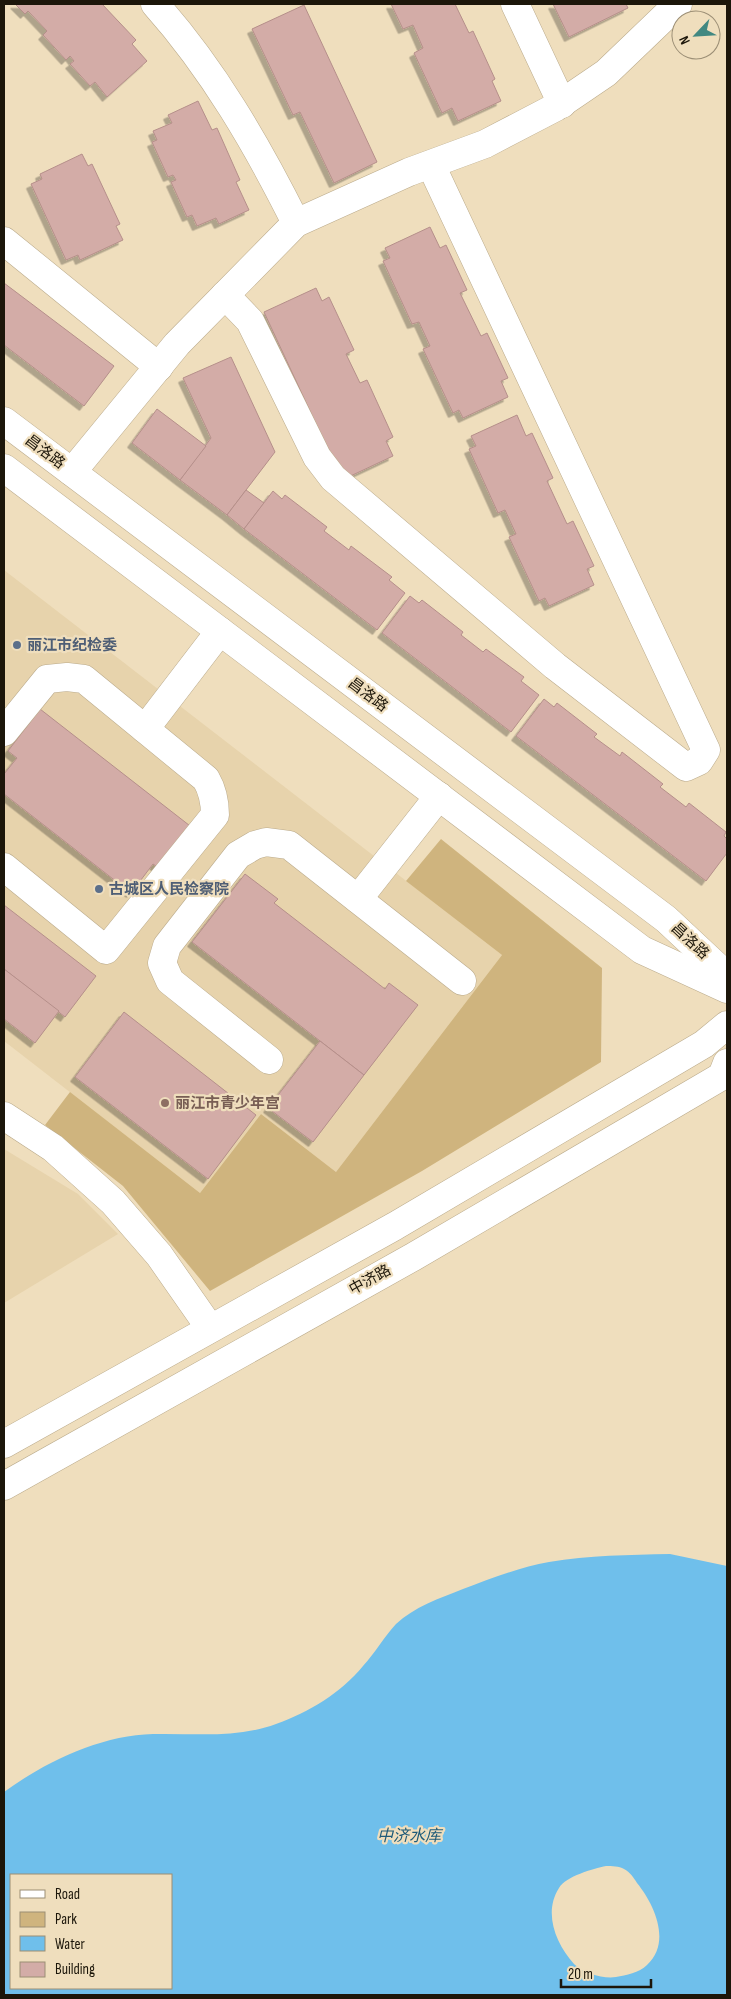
<svg xmlns="http://www.w3.org/2000/svg" width="731" height="1999" viewBox="0 0 731 1999" font-family="'Sofia Sans Condensed','Noto Sans SC',sans-serif">
<defs>
<filter id="shadow"><feDropShadow dx="-4.5" dy="4.5" stdDeviation="0" flood-color="#0004"/></filter>
</defs>
<rect width="100%" height="100%" fill="#efdebd"/>
<g fill="#e7d3ac">
<path d="M 4,570 L 502,955 L 336,1172 L 261,1114 L 200,1193 L 4,1041 Z"/>
<path d="M 4,1149 L 78,1194 L 118,1234 L 4,1303 Z"/>
</g>
<path fill="#cfb47e" d="M 441,839 L 602,968 L 601,1062 L 422,1171 L 210,1291 L 123,1186 L 45,1125 L 70,1092 L 200,1193 L 261,1114 L 336,1172 L 502,955 L 406,881 Z"/>
<path fill="#6fbfeb" fill-rule="evenodd" d="M 670,1554 L 727,1566 L 727,1995 L 4,1995 L 4,1792 C 45,1762 101,1735 153,1734 C 195,1733 235,1739 276,1724 C 309,1712 341,1693 363,1666 C 375,1653 384,1637 396,1624 C 414,1607 440,1598 463,1589 C 490,1579 520,1567 549,1562 C 589,1555 629,1555 670,1554 ZM 606,1866 C 612,1866 619,1866 624,1869 C 630,1872 634,1878 637,1883 C 654,1904 672,1942 647,1965 C 639,1973 626,1975 616,1977 C 603,1979 583,1973 574,1964 C 556,1944 543,1913 559,1888 C 566,1876 593,1869 606,1866 ZM 11,1875 L 171,1875 L 171,1988 L 11,1988 Z"/>
<g fill="#d3aca7" stroke="#b58f8a" filter="url(#shadow)">
<path d="M 15,4 L 102,4 L 136,40 L 132,44 L 147,61 L 107,97 L 95,82 L 90,86 L 70,64 L 74,61 L 70,56 L 66,60 L 43,35 L 47,31 L 28,11 L 25,14 Z"/>
<path d="M 391,4 L 455,4 L 469,33 L 473,31 L 495,79 L 492,81 L 501,101 L 458,121 L 452,108 L 442,113 L 414,53 L 423,48 L 413,25 L 403,29 Z"/>
<path d="M 553,4 L 626,4 L 628,8 L 569,37 Z"/>
<path d="M 304,5 L 377,162 L 334,183 L 300,112 L 293,115 L 252,29 Z"/>
<path d="M 198,101 L 212,130 L 217,128 L 240,180 L 236,182 L 249,210 L 219,224 L 216,218 L 197,226 L 192,215 L 187,217 L 171,182 L 176,180 L 173,175 L 168,177 L 152,142 L 157,140 L 153,131 L 172,123 L 168,115 Z"/>
<path d="M 82,154 L 88,166 L 92,164 L 120,224 L 116,226 L 123,240 L 80,260 L 78,255 L 66,260 L 31,184 L 42,179 L 40,174 Z"/>
<path d="M 430,227 L 440,248 L 446,245 L 467,290 L 460,293 L 481,336 L 487,333 L 508,378 L 501,381 L 508,397 L 463,418 L 459,410 L 453,413 L 423,349 L 430,346 L 419,322 L 412,324 L 383,261 L 390,258 L 385,248 Z"/>
<path d="M 4,283 L 114,366 L 84,406 L 4,345 Z"/>
<path d="M 316,288 L 322,301 L 329,297 L 354,350 L 346,354 L 360,383 L 367,380 L 393,437 L 386,441 L 393,456 L 342,480 L 264,312 Z"/>
<path d="M 231,357 L 275,452 L 227,515 L 180,480 L 211,438 L 183,378 Z"/>
<path d="M 157,409 L 206,446 L 180,480 L 132,443 Z"/>
<path d="M 517,415 L 526,436 L 532,433 L 553,478 L 547,481 L 567,524 L 573,521 L 594,566 L 587,569 L 594,585 L 549,606 L 545,598 L 539,601 L 509,537 L 516,534 L 505,510 L 498,513 L 469,449 L 476,446 L 471,436 Z"/>
<path d="M 246,490 L 264,503 L 244,529 L 227,515 Z"/>
<path d="M 273,491 L 282,499 L 285,495 L 327,527 L 324,531 L 349,550 L 351,546 L 392,577 L 389,580 L 405,593 L 377,630 L 244,529 Z"/>
<path d="M 410,596 L 419,603 L 422,600 L 463,632 L 461,635 L 483,652 L 486,649 L 524,677 L 521,681 L 539,695 L 511,732 L 382,633 Z"/>
<path d="M 544,699 L 554,707 L 557,703 L 597,734 L 594,737 L 620,756 L 622,752 L 663,784 L 660,787 L 686,807 L 689,803 L 726,832 L 724,836 L 727,839 L 727,853 L 706,881 L 516,736 Z"/>
<path d="M 40,709 L 194,829 L 162,870 L 153,864 L 131,893 L 4,794 L 4,774 L 17,758 L 8,751 Z"/>
<path d="M 245,874 L 278,899 L 274,903 L 385,989 L 389,983 L 418,1005 L 364,1075 L 192,942 Z"/>
<path d="M 4,905 L 96,976 L 65,1017 L 4,969 Z"/>
<path d="M 4,969 L 59,1011 L 35,1043 L 4,1019 Z"/>
<path d="M 124,1012 L 256,1115 L 208,1179 L 75,1077 Z"/>
<path d="M 320,1041 L 364,1075 L 313,1142 L 268,1108 Z"/>
</g>
<g fill="none" stroke-linecap="round" stroke-linejoin="round">
<g stroke="#bbab8c" stroke-width="29">
<g id="minor">
<path d="M 155,4 C 213,69 257,145 296,223"/>
<path d="M 515,4 L 562,104"/>
<path d="M 4,241 L 159,367"/>
<path d="M 225,295 L 250,321 L 317,457 L 333,478 L 555,666 L 686,767 L 699,761 L 706,750 L 431,165"/>
<path d="M 4,421 L 666,919 L 727,976"/>
<path d="M 4,468 L 642,950 L 727,989"/>
<path d="M 72,472 L 177,344 L 296,223 L 409,172 L 485,144 L 556,107 L 606,73 L 678,4"/>
<path d="M 145,729 L 220,631"/>
<path d="M 4,732 L 47,679 L 67,677 L 84,679 L 206,779 C 213,791 215,801 215,815 L 106,950 L 4,867"/>
<path d="M 358,899 L 439,796"/>
<path d="M 269,1060 L 170,981 L 162,963 L 167,946 L 238,855 L 255,845 L 266,842 L 289,845 L 462,981"/>
<path d="M 4,1116 L 53,1148 L 113,1202 L 159,1255 L 210,1328"/>
<path d="M 4,1444 L 395,1226 L 704,1044 L 727,1025"/>
<path d="M 4,1486 L 413,1257 L 722,1076 L 727,1063"/>
</g>
</g>
<use href="#minor" stroke="#fff" stroke-width="28"/>
</g>
<g fill="#5c6f8a" stroke="#efdebd" stroke-width="2">
<circle cx="17" cy="645" r="5"/>
<circle cx="99" cy="889" r="5"/>
</g>
<circle fill="#8d6e63" stroke="#efdebd" stroke-width="2" cx="165" cy="1103" r="5"/>
<g text-anchor="middle" dominant-baseline="central" stroke-width="4.5" stroke-linejoin="round" paint-order="stroke">
<g font-size="15" fill="#1c160a" stroke="#efdebd">
<text transform="translate(45 452) rotate(37)">昌洛路</text>
<text transform="translate(368 695) rotate(37)">昌洛路</text>
<text transform="translate(690 941) rotate(43)">昌洛路</text>
<text transform="translate(370 1280) rotate(-29)">中济路</text>
</g>
<g font-size="15" font-weight="bold" fill="#4e5e75" stroke="#efdebd" text-anchor="start">
<text x="27" y="645">丽江市纪检委</text>
<text x="109" y="889">古城区人民检察院</text>
</g>
<g font-size="15" font-weight="bold" fill="#785e54" stroke="#efdebd" text-anchor="start">
<text x="175" y="1103">丽江市青少年宫</text>
</g>
<g font-size="16" font-style="italic" fill="#1e5b79" stroke="#efdebd">
<text x="409" y="1836">中济水库</text>
</g>
</g>
<rect width="731" height="1999" fill="none" stroke="#1c160a" stroke-width="10"/>
<rect x="10" y="1874" width="162" height="115" fill="#efdebd" stroke="#9b8e75"/>
<rect x="20" y="1890" width="25" height="8" fill="#ffffff" stroke="#9b8e75"/>
<text x="55" y="1899" font-size="15" fill="#1c160a">Road</text>
<rect x="20" y="1912" width="25" height="15" fill="#cfb47e" stroke="#9b8e75"/>
<text x="55" y="1924" font-size="15" fill="#1c160a">Park</text>
<rect x="20" y="1936" width="25" height="15" fill="#6fbfeb" stroke="#9b8e75"/>
<text x="55" y="1949" font-size="15" fill="#1c160a">Water</text>
<rect x="20" y="1962" width="25" height="15" fill="#d3aca7" stroke="#9b8e75"/>
<text x="55" y="1974" font-size="15" fill="#1c160a">Building</text>
<g transform="translate(696 35) rotate(245)"><circle r="24" fill="#efdebd" stroke="#9b8e75"/>
<path d="M0-4L9 19L0 12L-9 19Z" fill="#418881"/>
<text y="-8" font-size="14" font-weight="bold" text-anchor="middle" fill="#1c160a">N</text>
</g>
<path d="M561 1979v8h90v-8" fill="none" stroke="#1c160a" stroke-width="2.5"/>
<text x="568" y="1979" font-size="15" fill="#1c160a" stroke="#efdebd" stroke-width="4" paint-order="stroke">20 m</text>
</svg>
